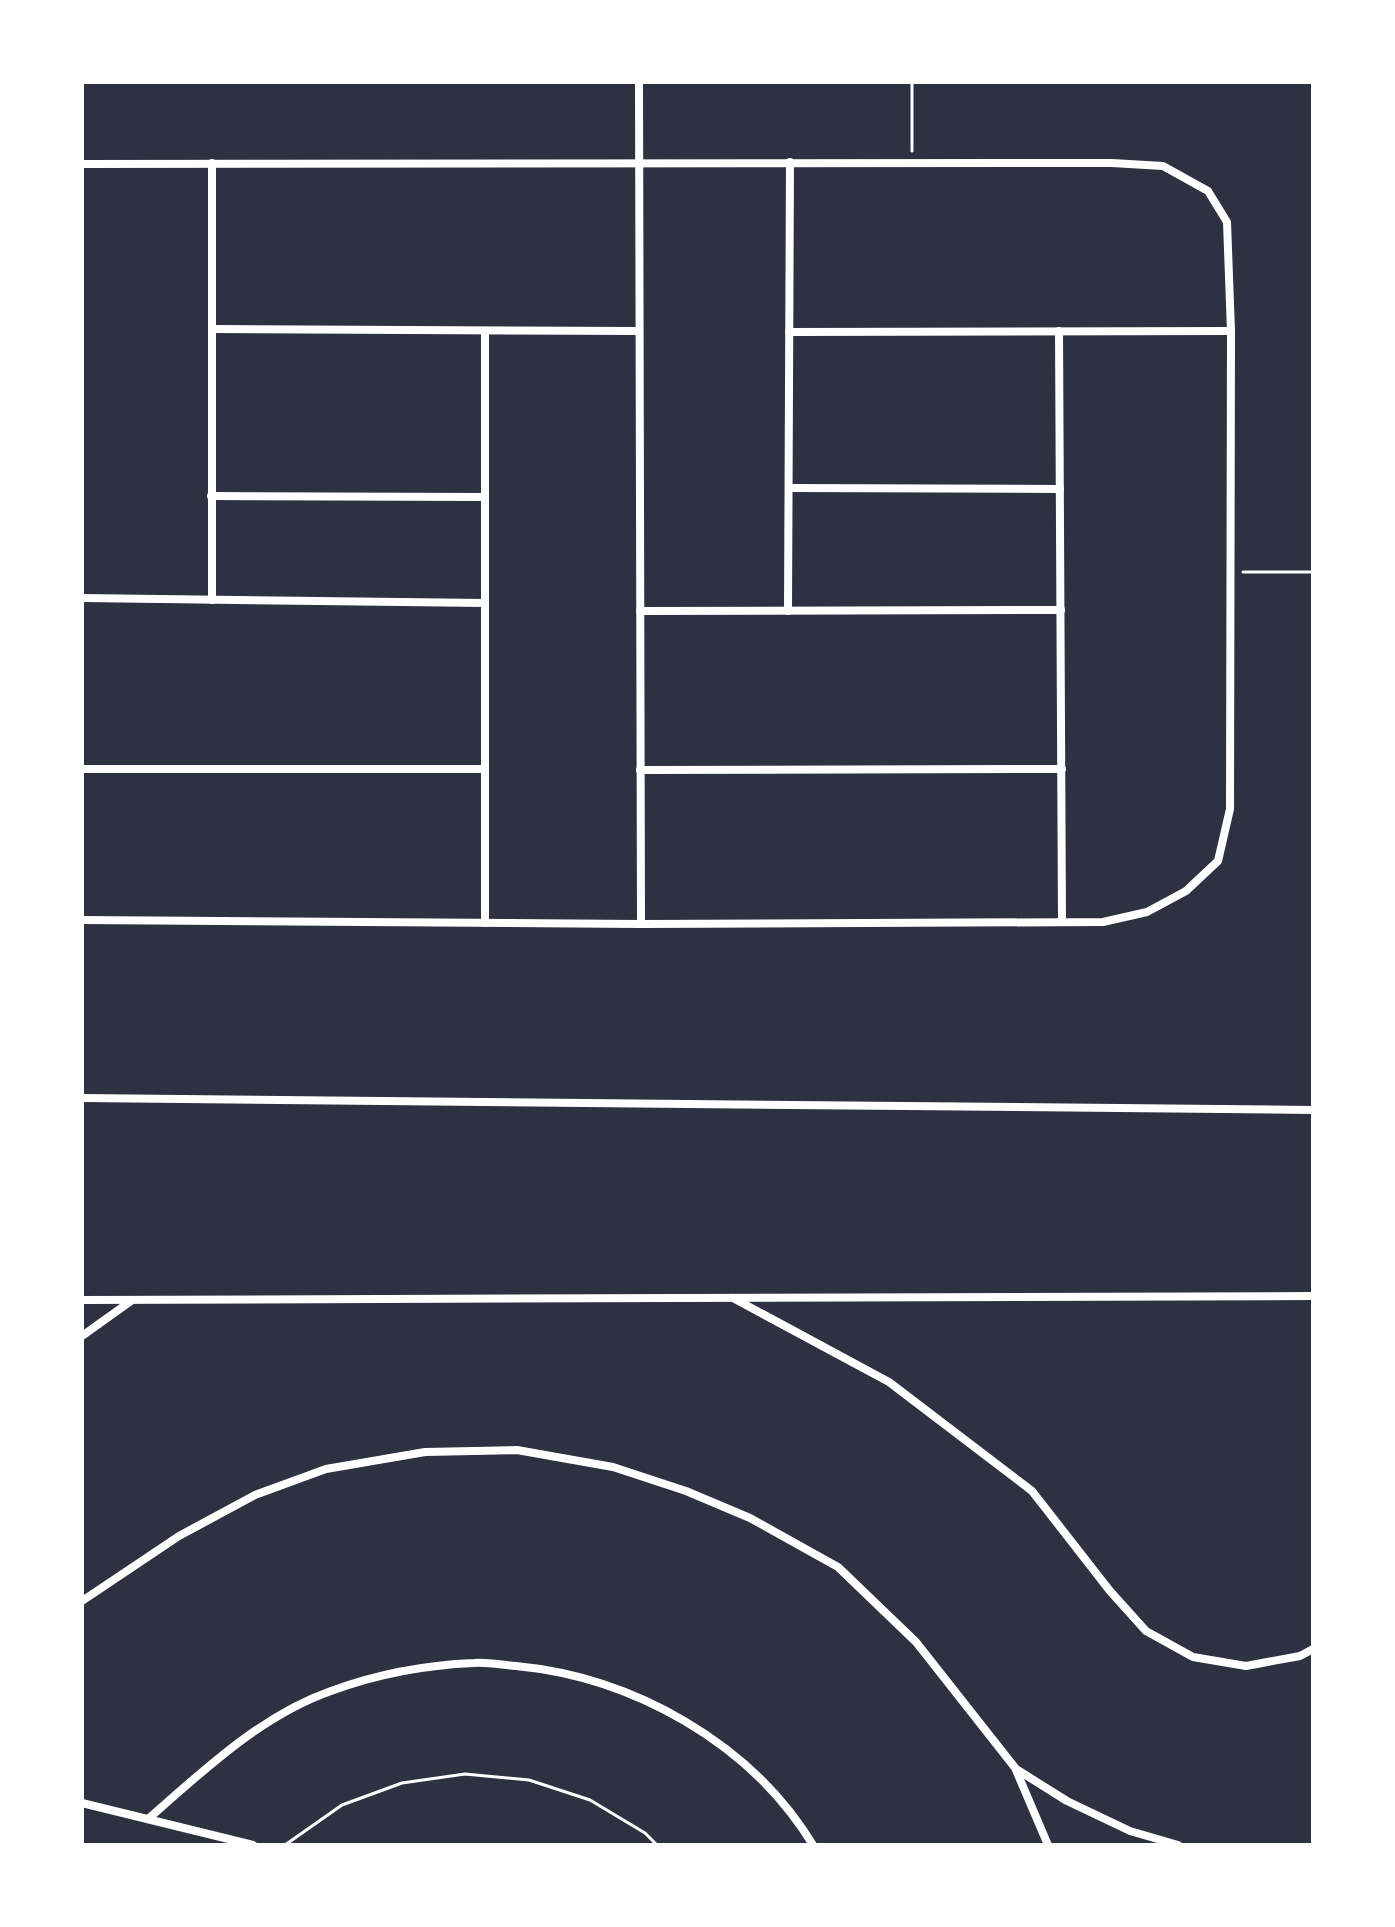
<svg xmlns="http://www.w3.org/2000/svg" width="1395" height="1927" viewBox="0 0 1395 1927" font-family="'Noto Sans',sans-serif">
<rect width="100%" height="100%" fill="#2d3142"/>
<g fill="none" stroke-linecap="round" stroke-linejoin="round">
<g stroke="#fff" stroke-width="3">
<path d="M 912,82 L 912,151"/>
<path d="M 1243,572 L 1313,572"/>
<path d="M 285,1845 L 342,1805 L 402,1783 L 465,1774 L 529,1780 L 590,1800 L 645,1833 L 657,1845"/>
</g>
<g stroke="#fff" stroke-width="8">
<path d="M 639,82 L 641,924"/>
<path d="M 82,164 L 1112,163 L 1163,166 L 1208,191 L 1227,222 L 1231,331 L 1230,809 L 1218,861 L 1186,891 L 1147,912 L 1103,922 L 641,924 L 82,920"/>
<path d="M 212,329 L 639,331"/>
<path d="M 485,331 L 485,923"/>
<path d="M 1059,331 L 1062,922"/>
<path d="M 789,332 L 1231,331"/>
<path d="M 789,488 L 1060,489"/>
<path d="M 211,496 L 485,497"/>
<path d="M 82,598 L 485,603"/>
<path d="M 212,600 L 212,163"/>
<path d="M 640,611 L 1061,610"/>
<path d="M 788,611 L 790,162"/>
<path d="M 82,769 L 485,769"/>
<path d="M 640,770 L 1062,769"/>
<path d="M 82,1098 L 1313,1110"/>
<path d="M 733,1298 L 889,1382 L 1032,1491 L 1110,1591 L 1146,1631 L 1193,1657 L 1246,1666 L 1300,1656 L 1313,1649"/>
<path d="M 82,1300 L 1313,1296"/>
<path d="M 82,1336 L 131,1301"/>
<path d="M 82,1601 L 179,1536 L 255,1495 L 326,1469 L 425,1452 L 517,1450 L 613,1467 L 686,1491 L 750,1518 L 838,1567 L 916,1642 L 1016,1769 L 1067,1801 L 1130,1831 L 1178,1845"/>
<path d="M 1016,1770 L 1048,1845"/>
<path d="M 82,1803 L 253,1845"/>
<path d="M 148,1819 C 203,1771 260,1716 331,1691 C 377,1674 425,1665 474,1663 C 488,1662 502,1665 516,1666 C 633,1677 751,1743 813,1845"/>
</g>
</g>
<rect width="1395" height="1927" fill="none" stroke="#ffffff" stroke-width="168"/>
</svg>
